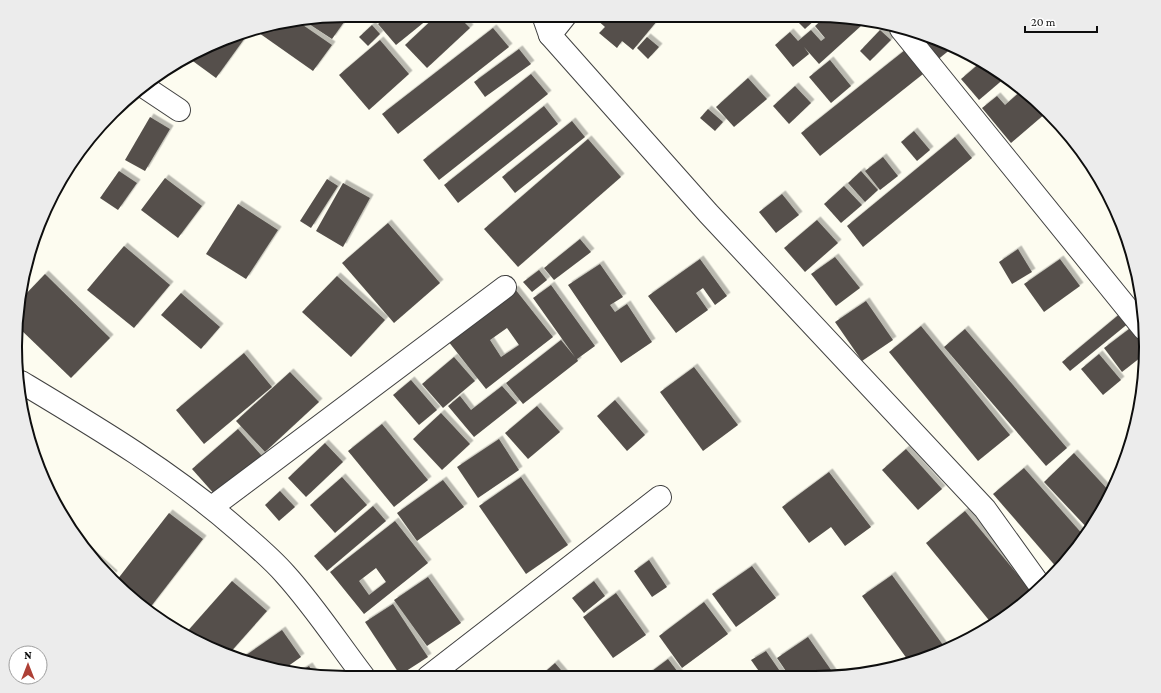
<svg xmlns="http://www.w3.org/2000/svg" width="1161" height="693" viewBox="0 0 1161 693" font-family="'Crimson Pro',serif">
<defs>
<filter id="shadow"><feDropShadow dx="3.5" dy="-3.5" stdDeviation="0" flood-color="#0004"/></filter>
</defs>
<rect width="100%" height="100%" fill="#fdfcf0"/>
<g fill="#55504b" fill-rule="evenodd" filter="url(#shadow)">
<path d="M 346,15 L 349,15 L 332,39 L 306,22 Z"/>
<path d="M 374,15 L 382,15 L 379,19 Z"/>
<path d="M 389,15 L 433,15 L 396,45 L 378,24 Z"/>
<path d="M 437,15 L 457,15 L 470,28 L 427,68 L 405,45 Z"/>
<path d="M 599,15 L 662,15 L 633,50 L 622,41 L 617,48 L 599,33 L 605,27 L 596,19 Z"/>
<path d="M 792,16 L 819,16 L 805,29 Z"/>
<path d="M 826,16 L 836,16 L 857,20 L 862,25 L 819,64 L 804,47 L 809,54 L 793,67 L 775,45 L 790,32 L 798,41 L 811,30 L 821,41 L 825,38 L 815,26 Z"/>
<path d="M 300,23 L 332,45 L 313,71 L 259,33 L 262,29 Z"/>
<path d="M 372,25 L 380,34 L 368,46 L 359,37 Z"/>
<path d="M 493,28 L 509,47 L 398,134 L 382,114 Z"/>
<path d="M 880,30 L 891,40 L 870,61 L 860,51 Z"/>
<path d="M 250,31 L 216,78 L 190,59 L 240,33 Z"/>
<path d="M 922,33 L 952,48 L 936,61 L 918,37 Z"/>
<path d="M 647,37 L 659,47 L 648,59 L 637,48 Z"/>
<path d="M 380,40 L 409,74 L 369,110 L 339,75 Z"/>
<path d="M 519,49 L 531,64 L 485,97 L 474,82 Z"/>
<path d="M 905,50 L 923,74 L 820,156 L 801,133 Z"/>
<path d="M 830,60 L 851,86 L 831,103 L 809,77 Z"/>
<path d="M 981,62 L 999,71 L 1006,77 L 979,100 L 961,79 Z"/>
<path d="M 531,74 L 548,94 L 439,180 L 423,160 Z"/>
<path d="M 748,78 L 767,99 L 734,127 L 716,107 Z"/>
<path d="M 795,86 L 811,103 L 789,124 L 773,106 Z"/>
<path d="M 1022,90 L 1049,112 L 1063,129 L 1061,131 L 1046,113 L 1011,143 L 982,108 L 997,96 L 1005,105 Z"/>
<path d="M 544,106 L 558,124 L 458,203 L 444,185 Z"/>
<path d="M 708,109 L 723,122 L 715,131 L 700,118 Z"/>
<path d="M 150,117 L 170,129 L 145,171 L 125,160 Z"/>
<path d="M 572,121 L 585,137 L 515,193 L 502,177 Z"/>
<path d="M 914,131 L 930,150 L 917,161 L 901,142 Z"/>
<path d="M 955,137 L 972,158 L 863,247 L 847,226 Z"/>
<path d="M 588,139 L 621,177 L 518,267 L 484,229 Z"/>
<path d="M 883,157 L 898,176 L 880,190 L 865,171 Z"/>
<path d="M 119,171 L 137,183 L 118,210 L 100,198 Z"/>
<path d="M 861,171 L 878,190 L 865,202 L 848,183 Z"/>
<path d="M 165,178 L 202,206 L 178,238 L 141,210 Z"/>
<path d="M 327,179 L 338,186 L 311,228 L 300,221 Z"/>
<path d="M 343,183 L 370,198 L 343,247 L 316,231 Z"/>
<path d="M 844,186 L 862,205 L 841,223 L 824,204 Z"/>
<path d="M 782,194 L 799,215 L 776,233 L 759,212 Z"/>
<path d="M 238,204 L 278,230 L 246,279 L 206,254 Z"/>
<path d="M 817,220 L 838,243 L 805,272 L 784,248 Z"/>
<path d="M 388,223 L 440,283 L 394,323 L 342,263 Z"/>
<path d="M 580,239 L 591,252 L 554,280 L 544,268 Z"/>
<path d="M 124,246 L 170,285 L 134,328 L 87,290 Z"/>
<path d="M 1018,249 L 1032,272 L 1012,284 L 999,262 Z"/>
<path d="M 835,257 L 860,288 L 836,306 L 811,274 Z"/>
<path d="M 700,259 L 727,296 L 715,305 L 703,288 L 696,293 L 708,310 L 676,333 L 648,296 Z"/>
<path d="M 1060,259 L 1080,286 L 1044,312 L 1024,284 Z"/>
<path d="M 600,264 L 623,297 L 610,305 L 615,312 L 627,304 L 652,342 L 621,363 L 568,285 Z"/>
<path d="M 539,270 L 547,280 L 532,292 L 523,282 Z"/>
<path d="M 45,274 L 110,338 L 71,378 L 18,327 L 23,297 Z"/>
<path d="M 337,276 L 385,320 L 351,357 L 302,312 Z"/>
<path d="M 551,285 L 595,346 L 577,359 L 578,361 L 523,404 L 506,383 L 561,340 L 575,357 L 533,298 Z"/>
<path d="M 515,289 L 553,337 L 486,389 L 448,341 ZM 507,328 L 519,345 L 501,357 L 490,340 Z"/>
<path d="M 181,293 L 220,327 L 201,349 L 161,315 Z"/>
<path d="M 866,301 L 893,340 L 862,361 L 835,322 Z"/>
<path d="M 1122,312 L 1130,322 L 1070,371 L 1062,362 Z"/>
<path d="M 921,326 L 1010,435 L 978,461 L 889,352 Z"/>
<path d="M 1133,326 L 1146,343 L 1145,354 L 1122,372 L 1104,348 Z"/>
<path d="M 965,329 L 1067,448 L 1046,466 L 944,347 Z"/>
<path d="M 244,353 L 272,387 L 204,444 L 176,410 Z"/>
<path d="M 1099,354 L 1121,380 L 1103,395 L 1081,369 Z"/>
<path d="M 454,357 L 475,381 L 443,408 L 422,384 Z"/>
<path d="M 694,367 L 738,425 L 703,451 L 660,392 Z"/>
<path d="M 290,372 L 319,402 L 265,452 L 236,421 Z"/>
<path d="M 411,380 L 437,410 L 419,425 L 393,395 Z"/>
<path d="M 502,386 L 517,403 L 474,437 L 448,406 L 460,396 L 471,410 Z"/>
<path d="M 615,400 L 645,435 L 627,451 L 597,416 Z"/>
<path d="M 537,406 L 560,432 L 528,459 L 505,433 Z"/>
<path d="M 441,413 L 470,444 L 442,470 L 413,439 Z"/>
<path d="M 382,424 L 428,480 L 394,507 L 348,451 Z"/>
<path d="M 238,429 L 262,456 L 216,496 L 192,469 Z"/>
<path d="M 499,439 L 519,470 L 478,498 L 457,467 Z"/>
<path d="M 325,443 L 343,462 L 306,497 L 288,478 Z"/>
<path d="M 906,449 L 942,489 L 918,510 L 882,470 Z"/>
<path d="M 1074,453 L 1111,493 L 1090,531 L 1044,482 Z"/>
<path d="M 1024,468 L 1085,537 L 1058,569 L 993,494 Z"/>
<path d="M 829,472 L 871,527 L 845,546 L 831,527 L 809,543 L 782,507 Z"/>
<path d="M 342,477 L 367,505 L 335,533 L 310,505 Z"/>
<path d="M 521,477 L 568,545 L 526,574 L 479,506 Z"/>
<path d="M 443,480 L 464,507 L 417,541 L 397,513 Z"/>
<path d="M 280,491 L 295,507 L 279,521 L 265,505 Z"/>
<path d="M 373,506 L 386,521 L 327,571 L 314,556 Z"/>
<path d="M 965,511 L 1033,593 L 992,624 L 926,543 Z"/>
<path d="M 169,513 L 203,539 L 149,609 L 117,580 Z"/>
<path d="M 395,521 L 428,563 L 364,614 L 330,572 ZM 376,568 L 386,582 L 369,595 L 359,581 Z"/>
<path d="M 87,550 L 114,574 L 113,576 L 86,551 Z"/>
<path d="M 649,560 L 667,587 L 652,597 L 634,571 Z"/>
<path d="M 752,566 L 776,598 L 736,627 L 712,594 Z"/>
<path d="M 892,575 L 946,649 L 921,660 L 910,663 L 862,596 Z"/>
<path d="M 428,577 L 461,623 L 427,646 L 394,600 Z"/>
<path d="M 232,581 L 267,611 L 228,655 L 185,634 Z"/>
<path d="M 594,581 L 605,596 L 584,613 L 572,598 Z"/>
<path d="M 616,593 L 646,635 L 613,658 L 583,617 Z"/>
<path d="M 704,602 L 728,634 L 682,668 L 659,636 Z"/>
<path d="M 393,604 L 428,657 L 400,675 L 365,622 Z"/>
<path d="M 282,630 L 301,657 L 284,669 L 239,660 Z"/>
<path d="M 808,637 L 836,677 L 790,677 L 777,658 Z"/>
<path d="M 766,651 L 784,677 L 763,677 L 751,660 Z"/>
<path d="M 668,659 L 681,676 L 644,677 Z"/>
<path d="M 555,663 L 567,677 L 539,677 Z"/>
<path d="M 309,666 L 315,675 L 299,672 Z"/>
</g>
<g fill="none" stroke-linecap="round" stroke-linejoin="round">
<g stroke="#414141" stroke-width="24">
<g id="minor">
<path d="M 543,15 L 550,35 L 708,213 L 985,509 L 1041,587"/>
<path d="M 901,29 L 1144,329"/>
<path d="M 550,35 L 566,15"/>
<path d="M 143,86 L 179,110"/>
<path d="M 21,382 C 96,427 172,472 238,530 C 254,544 271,558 285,574 C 314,606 338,643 364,677"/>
<path d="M 212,507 L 505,287"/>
<path d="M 428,677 L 660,497"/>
</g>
</g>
<use href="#minor" stroke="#fff" stroke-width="22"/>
</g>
<path d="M0 0H1161V693H0ZM346 22H815A324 324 0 0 1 1139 346V347A324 324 0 0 1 815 671H346A324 324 0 0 1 22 347V346A324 324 0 0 1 346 22Z" fill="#ececec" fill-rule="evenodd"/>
<path fill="none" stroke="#0e0e0e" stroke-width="2" d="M346 22H815A324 324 0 0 1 1139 346V347A324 324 0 0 1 815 671H346A324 324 0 0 1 22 347V346A324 324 0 0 1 346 22Z"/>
<g transform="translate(28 665)"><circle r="19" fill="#ffffff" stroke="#9f9f9f"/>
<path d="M0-3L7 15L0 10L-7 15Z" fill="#ae4036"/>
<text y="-6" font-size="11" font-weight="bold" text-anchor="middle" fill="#0e0e0e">N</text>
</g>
<path d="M1025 26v6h72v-6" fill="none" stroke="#0e0e0e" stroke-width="2"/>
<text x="1031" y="26" font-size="12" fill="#0e0e0e" stroke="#ffffff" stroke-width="3" paint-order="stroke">20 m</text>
</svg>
